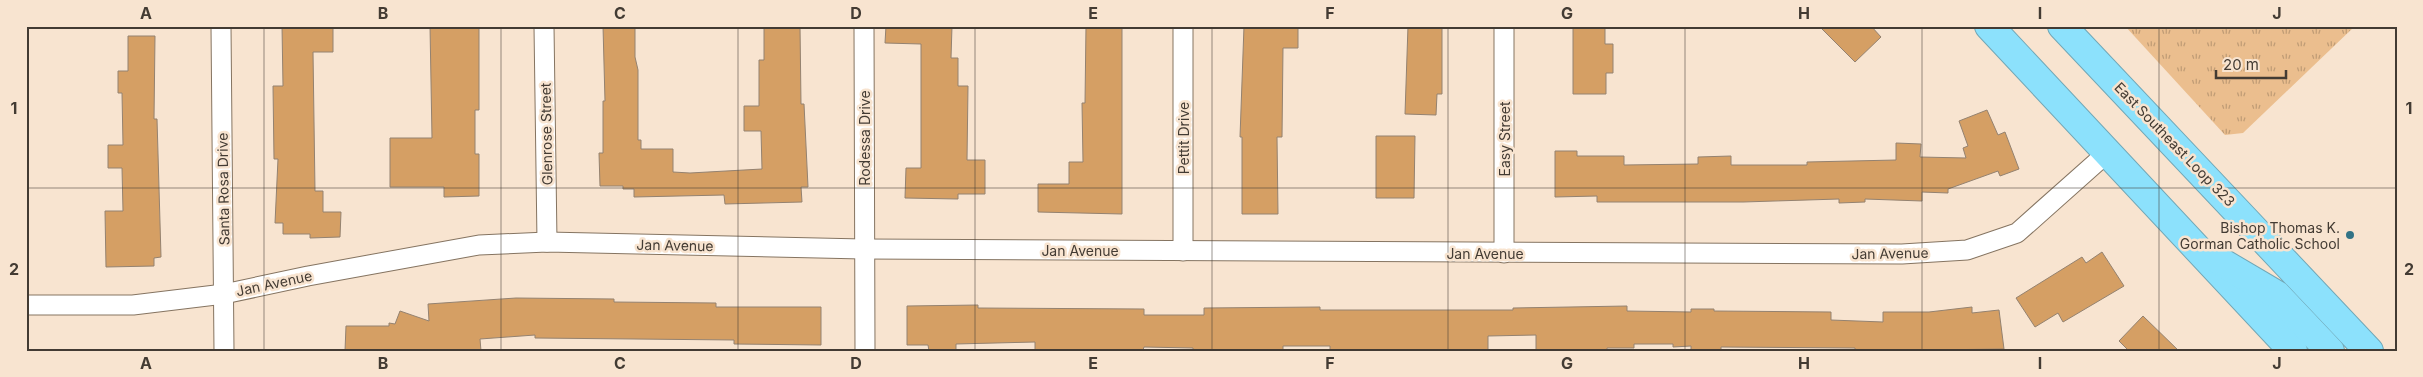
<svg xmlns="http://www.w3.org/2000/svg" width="2423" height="377" viewBox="0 0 2423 377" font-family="Inter,sans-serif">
<defs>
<pattern id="park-tufts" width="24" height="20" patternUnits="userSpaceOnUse" patternTransform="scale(1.25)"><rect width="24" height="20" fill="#ebbe8e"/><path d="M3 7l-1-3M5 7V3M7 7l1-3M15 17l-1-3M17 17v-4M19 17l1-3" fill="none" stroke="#c09c75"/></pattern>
</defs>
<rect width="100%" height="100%" fill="#f8e4d0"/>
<path fill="url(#park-tufts)" d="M 2125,26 L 2355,26 L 2243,133 L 2225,135 Z"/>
<g fill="#d59f64" stroke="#948270">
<path d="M 282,26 L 333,27 L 333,52 L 313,52 L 315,191 L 323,191 L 323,212 L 341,212 L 340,237 L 310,238 L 310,234 L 283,234 L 283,223 L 275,223 L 278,159 L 274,159 L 273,86 L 283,86 Z"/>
<path d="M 430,26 L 479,26 L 479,110 L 475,110 L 475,154 L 479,154 L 479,196 L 444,197 L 444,187 L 390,187 L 390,138 L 432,138 Z"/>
<path d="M 603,26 L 635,26 L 635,57 L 638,70 L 638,140 L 641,140 L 641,149 L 673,149 L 673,172 L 690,173 L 762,169 L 761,131 L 744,131 L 744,106 L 759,106 L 759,60 L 764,60 L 764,26 L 800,26 L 801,104 L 804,104 L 808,187 L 801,187 L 802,202 L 725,204 L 724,195 L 634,197 L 634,189 L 623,189 L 623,186 L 600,186 L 599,153 L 603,153 L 603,101 L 605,101 Z"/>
<path d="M 886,26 L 952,26 L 951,58 L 958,58 L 958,86 L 968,86 L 967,160 L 985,160 L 985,194 L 958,194 L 958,199 L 905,198 L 906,168 L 921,168 L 921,44 L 885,43 Z"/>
<path d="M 1086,26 L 1122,26 L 1122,214 L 1038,212 L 1038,184 L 1069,184 L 1069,162 L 1083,162 L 1082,103 L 1085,103 Z"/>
<path d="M 1244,26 L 1298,26 L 1298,48 L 1283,48 L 1282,137 L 1277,137 L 1278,214 L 1242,214 L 1242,137 L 1240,137 Z"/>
<path d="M 1408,26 L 1442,26 L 1442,94 L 1437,94 L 1436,115 L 1405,114 Z"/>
<path d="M 1573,26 L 1605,26 L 1605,44 L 1613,44 L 1613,73 L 1606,73 L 1606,94 L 1573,94 Z"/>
<path d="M 1819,26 L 1871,26 L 1881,37 L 1855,62 Z"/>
<path d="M 128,36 L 155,36 L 154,119 L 157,119 L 161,257 L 154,258 L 154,266 L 106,267 L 105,211 L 123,211 L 122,168 L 108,168 L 108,145 L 123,145 L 122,93 L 118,93 L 118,71 L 128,71 Z"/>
<path d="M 1987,110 L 1998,135 L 2005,132 L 2019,169 L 2000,176 L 1998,171 L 1948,189 L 1948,193 L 1922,192 L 1922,201 L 1865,199 L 1865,202 L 1839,203 L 1839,199 L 1743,202 L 1597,202 L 1597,196 L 1555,197 L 1555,151 L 1577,151 L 1577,156 L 1624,156 L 1624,165 L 1698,164 L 1698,157 L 1731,156 L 1731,165 L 1807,165 L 1807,162 L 1896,160 L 1896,143 L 1921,144 L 1920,157 L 1966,158 L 1963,148 L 1968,146 L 1959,121 Z"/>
<path d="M 1376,136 L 1415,136 L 1414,198 L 1376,198 Z"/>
<path d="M 2102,252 L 2124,286 L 2063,322 L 2058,313 L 2035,327 L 2016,298 L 2082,257 L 2086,263 Z"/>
<path d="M 516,298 L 614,299 L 614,302 L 716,303 L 716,307 L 821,307 L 821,345 L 734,344 L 734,340 L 535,338 L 535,335 L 480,339 L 481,351 L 345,351 L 346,326 L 389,326 L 389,323 L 395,324 L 400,311 L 429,321 L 428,304 Z"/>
<path d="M 978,305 L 978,308 L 1144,309 L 1144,315 L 1204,315 L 1204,308 L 1320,307 L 1320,310 L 1513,310 L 1513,308 L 1627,306 L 1627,311 L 1691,312 L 1691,309 L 1714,309 L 1714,311 L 1831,312 L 1831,320 L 1883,322 L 1883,312 L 1929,312 L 1972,307 L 1972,313 L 1999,310 L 2004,349 L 1855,351 L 1855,348 L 1721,347 L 1721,350 L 1691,350 L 1691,346 L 1673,347 L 1673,344 L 1634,344 L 1634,348 L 1607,348 L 1607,351 L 1536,351 L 1536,335 L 1488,336 L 1488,351 L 1330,351 L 1330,346 L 1283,346 L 1283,351 L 1193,351 L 1193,348 L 1144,347 L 1143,350 L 1035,351 L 1035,342 L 956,344 L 956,351 L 929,351 L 928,345 L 907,345 L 907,306 Z"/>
<path d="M 2143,316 L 2179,351 L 2129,351 L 2119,341 Z"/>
</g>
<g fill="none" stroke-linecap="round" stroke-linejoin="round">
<g stroke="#857461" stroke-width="21">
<g id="street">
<path d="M 221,26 L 224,351"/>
<path d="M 544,26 L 547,242"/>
<path d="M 864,26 L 865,351"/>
<path d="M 1183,26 L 1183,251"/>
<path d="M 1504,26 L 1504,253"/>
<path d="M 26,305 L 133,305 L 224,294 L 308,276 L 479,245 L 547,242 L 863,249 L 1902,254 L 1967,250 L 2017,233 L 2107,153"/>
</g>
</g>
<g stroke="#72a7b6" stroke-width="30">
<g id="highway">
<path d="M 1989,26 L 2293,351"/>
<path d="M 2062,26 L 2369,351"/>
<path d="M 2221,262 L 2277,295 L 2330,351"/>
</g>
</g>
<use href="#street" stroke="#fff" stroke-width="19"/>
<use href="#highway" stroke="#8ce1fc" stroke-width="28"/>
</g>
<path fill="none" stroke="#433b33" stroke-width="1" stroke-opacity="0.55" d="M 264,26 L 264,351M 501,26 L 501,351M 738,26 L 738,351M 975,26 L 975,351M 1212,26 L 1212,351M 1448,26 L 1448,351M 1685,26 L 1685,351M 1922,26 L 1922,351M 2159,26 L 2159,351M 26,188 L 2397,188"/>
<circle fill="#327386" stroke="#f8e4d0" stroke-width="2" cx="2350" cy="235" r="5"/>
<g text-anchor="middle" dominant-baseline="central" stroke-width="5" stroke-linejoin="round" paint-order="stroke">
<g font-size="14" fill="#433b33" stroke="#f8e4d0">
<text transform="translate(546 134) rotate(-91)">Glenrose Street</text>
<text transform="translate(864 138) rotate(-90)">Rodessa Drive</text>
<text transform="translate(1183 138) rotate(-90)">Pettit Drive</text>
<text transform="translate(1504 139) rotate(-90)">Easy Street</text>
<text transform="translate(2175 144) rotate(46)">East Southeast Loop 323</text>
<text transform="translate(223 189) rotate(-91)">Santa Rosa Drive</text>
<text transform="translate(675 245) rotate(1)">Jan Avenue</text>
<text x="1080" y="250">Jan Avenue</text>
<text x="1485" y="253">Jan Avenue</text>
<text transform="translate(1890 253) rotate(-1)">Jan Avenue</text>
<text transform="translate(274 283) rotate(-12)">Jan Avenue</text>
</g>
<g font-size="14" fill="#433b33" stroke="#f8e4d0" text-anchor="end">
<text x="2340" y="227">Bishop Thomas K.<tspan x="2340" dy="16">Gorman Catholic School</tspan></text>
</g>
</g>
<rect width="2423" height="377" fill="none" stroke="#f8e4d0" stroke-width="55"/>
<path d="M2216 70v8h70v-8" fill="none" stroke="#433b33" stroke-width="2.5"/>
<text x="2223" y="70" font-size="15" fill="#433b33" stroke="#f8e4d0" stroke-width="4" paint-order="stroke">20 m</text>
<rect x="28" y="28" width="2368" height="322" fill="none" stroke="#433b33" stroke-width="2"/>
<g font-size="16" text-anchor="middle" font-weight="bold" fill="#433b33">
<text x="146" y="19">A</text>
<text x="383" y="19">B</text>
<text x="620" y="19">C</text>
<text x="856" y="19">D</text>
<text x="1093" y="19">E</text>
<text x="1330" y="19">F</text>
<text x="1567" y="19">G</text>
<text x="1804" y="19">H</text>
<text x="2040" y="19">I</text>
<text x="2277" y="19">J</text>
<text x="14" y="114">1</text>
<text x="2409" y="114">1</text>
<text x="14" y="275">2</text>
<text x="2409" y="275">2</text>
<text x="146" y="369">A</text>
<text x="383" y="369">B</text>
<text x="620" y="369">C</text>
<text x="856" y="369">D</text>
<text x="1093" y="369">E</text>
<text x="1330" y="369">F</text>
<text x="1567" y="369">G</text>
<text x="1804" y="369">H</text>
<text x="2040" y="369">I</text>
<text x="2277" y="369">J</text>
</g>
</svg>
